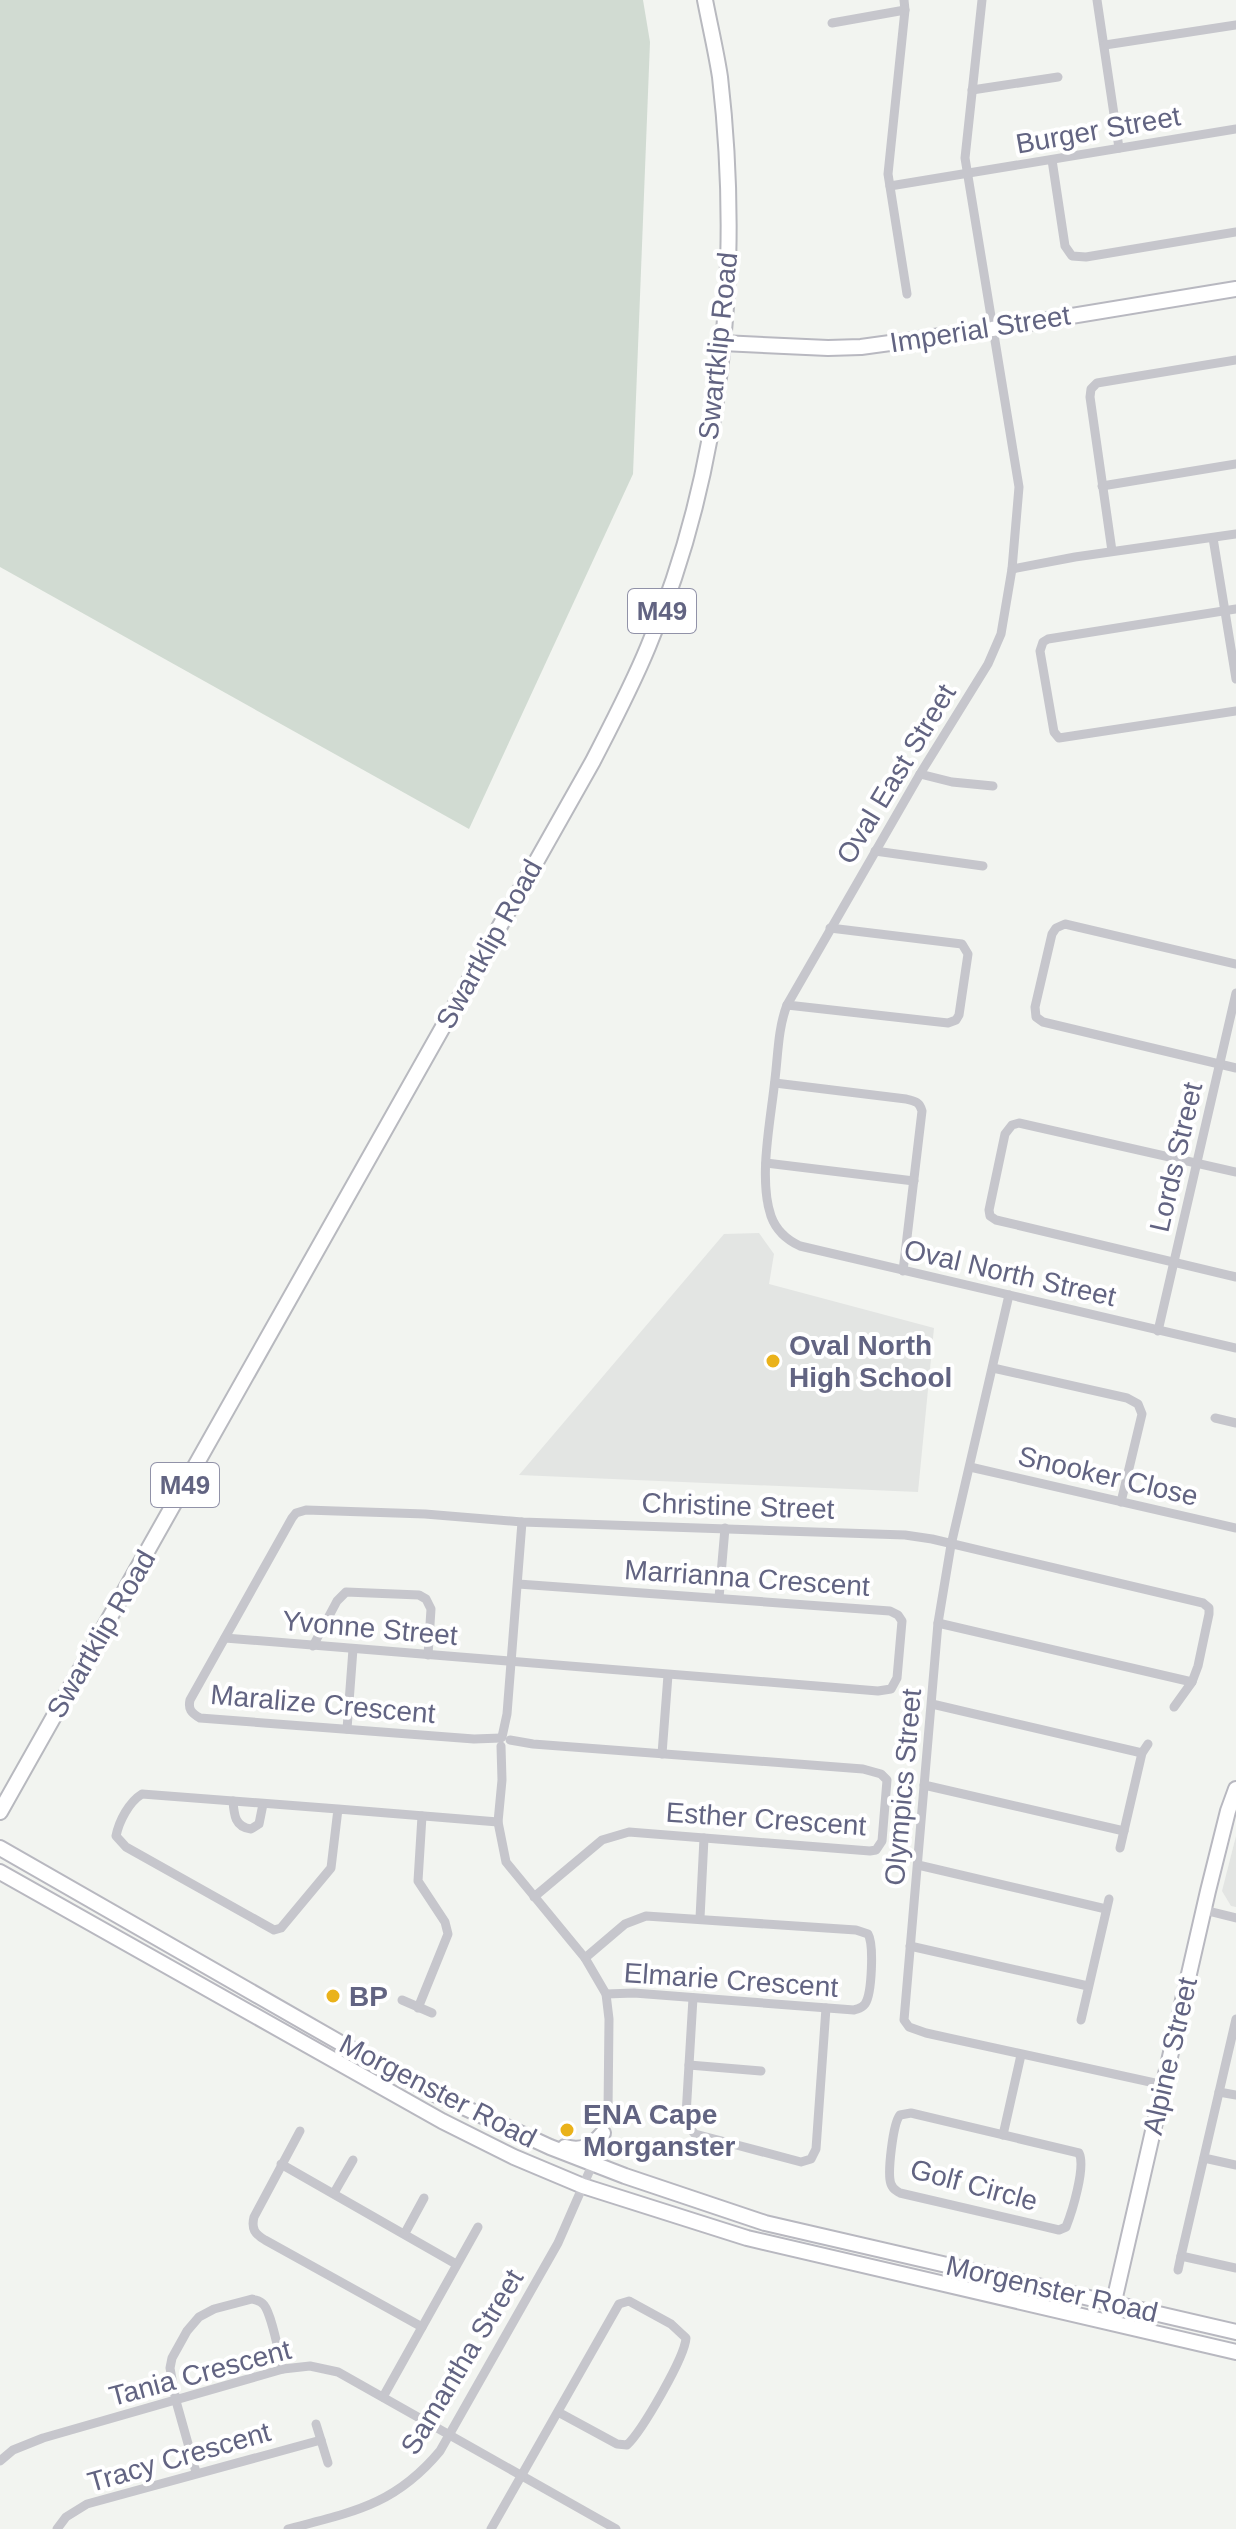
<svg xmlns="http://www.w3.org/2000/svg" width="1236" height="2529" viewBox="0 0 1236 2529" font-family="Arial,sans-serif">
<rect width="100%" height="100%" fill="#f2f4f0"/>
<g fill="#e3e5e3">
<path d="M 759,1233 L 774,1254 L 769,1284 L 934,1328 L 918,1492 L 519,1475 L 724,1234 Z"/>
<path d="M 1236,1836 L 1236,1907 L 1231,1906 L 1222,1891 Z"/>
</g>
<path fill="#d1dbd2" d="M 0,0 L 643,0 L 650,42 L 633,474 L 469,829 L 0,567 Z"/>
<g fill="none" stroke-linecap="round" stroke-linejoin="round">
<g stroke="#b8b8c0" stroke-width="18">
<g id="secondary">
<path d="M 722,343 L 828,348 L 861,347 L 992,329 L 1236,289"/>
<path d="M 0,1848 L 344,2045 L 437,2095 L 550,2147 L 625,2176 L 765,2223 L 1236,2332"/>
<path d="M 0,1872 L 442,2121 L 514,2157 L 583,2186 L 747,2238 L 1236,2352"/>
<path d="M 565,2147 C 582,2152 592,2146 603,2133"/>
<path d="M 1112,2310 L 1208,1891 L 1228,1811 L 1236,1789"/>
</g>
</g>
<g stroke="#b8b9bf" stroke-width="18">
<path id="primary" d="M 0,1812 L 593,761 C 612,724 632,686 648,647 C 723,470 742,268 720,77 C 716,51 710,26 705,0"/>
</g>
<g stroke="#c6c6cc" stroke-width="9">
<path d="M 904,0 L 905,10 L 888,174 L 907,294"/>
<path d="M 982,0 L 965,158 L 1019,487 L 1012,569 L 1001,634 L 988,664 L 920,774 L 787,1005 C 778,1028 778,1055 775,1079 C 771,1119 758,1178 771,1216 C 776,1230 787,1240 800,1246 L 1236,1348"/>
<path d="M 1097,0 L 1119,148"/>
<path d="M 832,23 L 905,10"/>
<path d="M 1105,45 L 1236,25"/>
<path d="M 972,90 L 1058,77"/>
<path d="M 1052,160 L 1065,246 L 1072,256 L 1086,257 L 1236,232"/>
<path d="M 890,186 L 1236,129"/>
<path d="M 1102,486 L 1236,464"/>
<path d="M 1213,538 L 1236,679"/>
<path d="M 1112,551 L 1090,397 L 1091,389 L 1097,383 L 1236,360"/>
<path d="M 1012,569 L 1075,557 L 1236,534"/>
<path d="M 1236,609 L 1048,639 L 1043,642 L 1040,651 L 1054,732 L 1059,738 L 1236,711"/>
<path d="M 920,774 L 952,782 L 993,786"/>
<path d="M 875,851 L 983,866"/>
<path d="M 1236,964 L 1065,924 L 1056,928 L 1052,934 L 1035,1007 L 1036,1017 L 1043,1022 L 1236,1068"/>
<path d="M 787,1005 L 948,1023 L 956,1020 L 959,1015 L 968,954 L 962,944 L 830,928"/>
<path d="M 775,1083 L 906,1099 C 915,1101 920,1102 922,1111 L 903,1271"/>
<path d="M 766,1163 L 914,1181"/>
<path d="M 1236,1172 L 1019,1123 L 1012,1125 L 1005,1134 L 989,1210 L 990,1216 L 996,1220 L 1236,1277"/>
<path d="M 1009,1295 L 951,1545 L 938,1623 L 904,2020 L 909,2027 L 926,2033 L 1164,2085"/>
<path d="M 1158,1331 L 1236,993"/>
<path d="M 993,1368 L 1127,1398 L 1138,1404 L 1142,1414 L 1121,1502"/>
<path d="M 1215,1418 L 1236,1423"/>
<path d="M 970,1467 L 1236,1528"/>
<path d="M 719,1598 L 725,1528"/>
<path d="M 938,1623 L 1192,1682"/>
<path d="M 225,1638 L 878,1691 L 891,1689 L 897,1678 L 902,1621 L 898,1615 L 890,1611 L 518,1584"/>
<path d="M 313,1646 L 337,1601 L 346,1592 L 419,1595 L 426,1599 L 431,1609 L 428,1655"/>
<path d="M 932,1704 L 1142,1753"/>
<path d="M 347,1729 L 353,1649"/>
<path d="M 502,1737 L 507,1714 L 522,1522"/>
<path d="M 501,1738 L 474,1739 L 200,1718 C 191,1713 188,1709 190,1700 L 292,1518 L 296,1513 L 306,1510 L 425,1514 L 522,1522 L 905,1535 L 932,1539 L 1203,1603 L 1209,1608 L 1209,1614 L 1198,1666 L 1192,1682 L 1174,1707"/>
<path d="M 510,1740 L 533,1744 L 863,1769 L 881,1774 L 887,1780 L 882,1841 L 876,1850 L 870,1851 L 629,1832 L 602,1840 L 534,1897"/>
<path d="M 662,1754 L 668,1675"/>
<path d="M 924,1785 L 1124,1831"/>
<path d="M 233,1801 C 234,1815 235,1827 251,1829 L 259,1824 L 263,1804"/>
<path d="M 338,1809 L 142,1794 C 129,1802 119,1821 116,1836 L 126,1847 L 274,1930 L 281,1928 L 331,1868 L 338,1809 L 498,1822"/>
<path d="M 1120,1848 L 1142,1753 L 1148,1744"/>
<path d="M 918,1865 L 1106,1909"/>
<path d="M 1204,1910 L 1236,1918"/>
<path d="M 700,1918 L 704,1838"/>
<path d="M 910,1946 L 1088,1986"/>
<path d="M 585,1958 L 625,1924 L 646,1916 L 856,1930 L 868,1934 C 874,1944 872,1994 865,2004 C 861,2009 860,2008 854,2010 L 634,1993 L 606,1994"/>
<path d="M 693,1998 L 686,2115 L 688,2126 L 695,2134 L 801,2162 L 811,2159 L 816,2149 L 826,2008"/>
<path d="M 402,2000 L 432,2013"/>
<path d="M 418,2008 L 448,1934 L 445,1922 L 418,1881 L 422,1816"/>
<path d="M 1236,2019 L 1181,2256 L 1236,2268"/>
<path d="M 1081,2020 L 1109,1899"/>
<path d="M 689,2065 L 761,2071"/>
<path d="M 1219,2092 L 1236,2095"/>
<path d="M 911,2113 L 1079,2153 C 1086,2167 1072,2212 1066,2227 L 1059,2230 L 900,2193 C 896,2190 893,2190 891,2184 C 887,2174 893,2123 900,2115 Z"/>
<path d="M 300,2131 L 254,2217 C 251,2229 255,2234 265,2240 L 422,2327"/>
<path d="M 1003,2135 L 1021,2055"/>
<path d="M 1204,2158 L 1236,2165"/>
<path d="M 281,2164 L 456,2264"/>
<path d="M 334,2193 L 353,2160"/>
<path d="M 405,2233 L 424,2198"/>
<path d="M 1178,2270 L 1181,2256"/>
<path d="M 383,2397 L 478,2227"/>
<path d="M 316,2424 L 328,2463"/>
<path d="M 0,2461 L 13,2450 L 43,2438 L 283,2369 L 310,2366 L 338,2372 L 616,2529"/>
<path d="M 196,2472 L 176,2401 L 170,2368 L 172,2358 L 187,2331 L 199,2317 L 214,2309 L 252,2299 C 258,2301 260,2300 264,2305 C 272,2315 279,2355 283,2369"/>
<path d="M 57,2529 L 66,2517 L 87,2504 L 321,2440"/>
<path d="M 288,2529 C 353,2512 395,2505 440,2451 L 558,2243 L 593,2163 L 608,2111 L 609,2019 L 606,1994 L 585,1958 L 506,1862 L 498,1822 L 502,1780 L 501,1746"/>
<path d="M 491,2529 L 619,2304 L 629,2301 L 671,2324 L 686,2338 C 685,2357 642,2431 627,2445 L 617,2444 L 558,2412"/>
</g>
<use href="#secondary" stroke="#fff" stroke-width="14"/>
<use href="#primary" stroke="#fff" stroke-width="14"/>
</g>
<g fill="#eab21a" stroke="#fff" stroke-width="3">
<circle cx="773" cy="1361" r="8"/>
<circle cx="333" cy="1996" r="8"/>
<circle cx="567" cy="2130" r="8"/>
</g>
<g text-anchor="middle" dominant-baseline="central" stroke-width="8" stroke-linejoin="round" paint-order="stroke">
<g fill="#fff" stroke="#9192a8" stroke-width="2">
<rect x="628" y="589" width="68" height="44" rx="6"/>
<rect x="151" y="1463" width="68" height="44" rx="6"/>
</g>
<g font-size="26" font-weight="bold" fill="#626482">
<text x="662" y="611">M49</text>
<text x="185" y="1485">M49</text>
</g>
<g font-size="28" fill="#626482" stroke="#fff">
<text transform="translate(1098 130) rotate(-10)">Burger Street</text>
<text transform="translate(980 329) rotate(-9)">Imperial Street</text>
<text transform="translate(718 346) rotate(-84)">Swartklip Road</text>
<text transform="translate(896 774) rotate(-59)">Oval East Street</text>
<text transform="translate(489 944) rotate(-61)">Swartklip Road</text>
<text transform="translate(1176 1157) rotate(-77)">Lords Street</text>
<text transform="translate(1010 1273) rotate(13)">Oval North Street</text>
<text transform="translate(1108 1476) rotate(13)">Snooker Close</text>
<text transform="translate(738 1506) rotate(2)">Christine Street</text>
<text transform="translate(747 1578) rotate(4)">Marrianna Crescent</text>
<text transform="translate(370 1628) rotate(5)">Yvonne Street</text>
<text transform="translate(101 1634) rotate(-60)">Swartklip Road</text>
<text transform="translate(323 1704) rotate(5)">Maralize Crescent</text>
<text transform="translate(903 1787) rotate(-85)">Olympics Street</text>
<text transform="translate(766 1819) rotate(4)">Esther Crescent</text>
<text transform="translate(731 1980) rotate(4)">Elmarie Crescent</text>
<text transform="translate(1170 2056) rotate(-77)">Alpine Street</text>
<text transform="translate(438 2091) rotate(27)">Morgenster Road</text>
<text transform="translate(974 2185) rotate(15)">Golf Circle</text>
<text transform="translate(1052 2289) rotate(13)">Morgenster Road</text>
<text transform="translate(462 2362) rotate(-59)">Samantha Street</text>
<text transform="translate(200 2373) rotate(-15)">Tania Crescent</text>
<text transform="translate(179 2457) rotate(-16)">Tracy Crescent</text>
</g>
<g font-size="28" font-weight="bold" fill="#626482" stroke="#fff" text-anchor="start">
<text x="789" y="1345">Oval North<tspan x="789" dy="32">High School</tspan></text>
<text x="349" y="1996">BP</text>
<text x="583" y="2114">ENA Cape<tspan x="583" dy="32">Morganster</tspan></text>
</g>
</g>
</svg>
